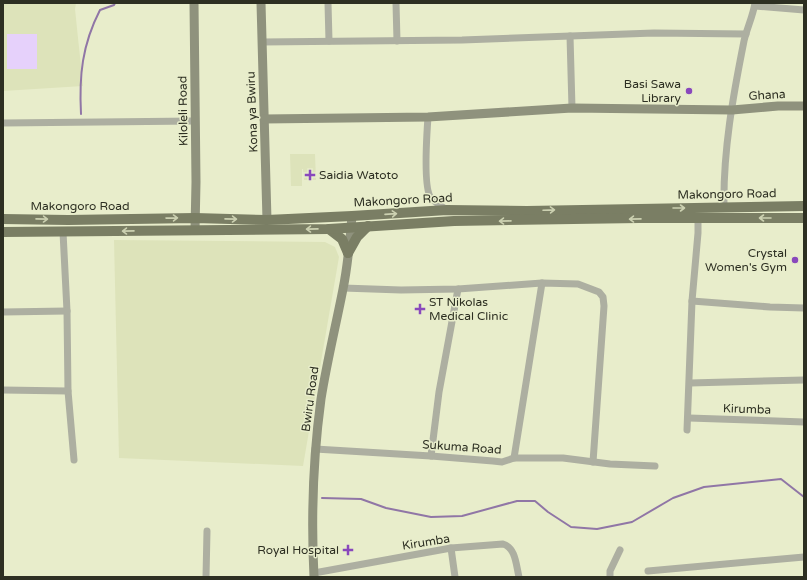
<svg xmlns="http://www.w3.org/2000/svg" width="807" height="580" viewBox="0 0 807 580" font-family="'Varela Round',sans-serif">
<rect width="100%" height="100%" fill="#e8edcb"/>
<g fill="#dde3ba">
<path d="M 3,3 L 76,3 L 75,9 L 83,86 L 3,91 Z"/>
<path d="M 290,154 L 315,154 L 316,180 L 304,180 L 303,169 L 302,169 L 302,186 L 291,186 Z"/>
<path d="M 114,240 L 325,242 L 335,247 L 339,257 L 303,466 L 119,458 Z"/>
</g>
<rect fill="#e6d1fb" x="7" y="34" width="30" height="35"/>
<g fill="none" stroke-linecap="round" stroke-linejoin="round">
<g stroke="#9076a6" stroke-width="2">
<path d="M 81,114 C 79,76 82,45 100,10 L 114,5 L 115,3"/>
<path d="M 322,498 L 361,499 L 386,508 L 431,517 L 462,516 L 517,501 L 535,501 L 548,512 L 571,527 L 597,529 L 632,522 L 673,498 L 704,487 L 781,479 L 804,497"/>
</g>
<g stroke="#adafa1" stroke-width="7">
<path d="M 328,3 L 329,41"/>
<path d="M 396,3 L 397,41"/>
<path d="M 755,6 L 804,10"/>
<path d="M 570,36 L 572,108"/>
<path d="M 262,42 L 462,40 L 654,33 L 746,34"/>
<path d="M 428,117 C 427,131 423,188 431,198 C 434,202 443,207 447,210"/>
<path d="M 3,123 L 195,121"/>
<path d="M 724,207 C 723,151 733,96 744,41 C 747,28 753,16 755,3"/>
<path d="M 63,232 L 67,311 L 68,391 L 74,460"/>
<path d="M 343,288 L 401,290 L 458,289 L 542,283 L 578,284 L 599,292 L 603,297 L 604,306 L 593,462"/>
<path d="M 692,301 L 770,307 L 804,308"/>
<path d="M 3,312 L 67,311"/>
<path d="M 690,383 L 804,380"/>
<path d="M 3,390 L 68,391"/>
<path d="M 689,418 L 804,422"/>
<path d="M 687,430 L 692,301 L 698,233 L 698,219"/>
<path d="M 315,449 L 431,456 L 493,461 L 502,462 L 514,458 L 563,458 L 610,464 L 655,466"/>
<path d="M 431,456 L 439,392 L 458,289"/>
<path d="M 514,458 L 542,283"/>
<path d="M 451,548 L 455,577"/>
<path d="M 648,571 L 804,557"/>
<path d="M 314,573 L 451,548 L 503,544 C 516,548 516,565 519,577"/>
<path d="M 206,577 L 207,531"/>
<path d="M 610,577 L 610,571 L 620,550"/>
</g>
<g stroke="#8f927d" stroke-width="9">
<path d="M 194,3 L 196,182 L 195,230"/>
<path d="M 261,3 L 267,220"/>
<path d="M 264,119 L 428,117 L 572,108 L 732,110 L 778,106 L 804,106"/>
<path d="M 314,577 C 311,517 313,458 321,399 C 327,361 336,325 343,289 C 348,265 350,240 352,216"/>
</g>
<g stroke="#7a7e64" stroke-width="10">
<path d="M 3,219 L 68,220 L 195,218 L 267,220 L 352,216 L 447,210 L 527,211 L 804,206"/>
<path d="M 329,229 L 342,239 L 348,253"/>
<path d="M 3,232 L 329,229 L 454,221 L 639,218 L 804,218"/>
<path d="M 348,253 L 357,237 L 368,226"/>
</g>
</g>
<defs><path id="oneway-shaft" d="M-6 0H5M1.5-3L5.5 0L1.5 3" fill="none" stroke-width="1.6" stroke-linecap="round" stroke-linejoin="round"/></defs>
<g stroke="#ccd1b1">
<use href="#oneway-shaft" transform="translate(679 208)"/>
<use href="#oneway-shaft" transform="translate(549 210) rotate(-2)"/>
<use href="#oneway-shaft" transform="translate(391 214) rotate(-4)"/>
<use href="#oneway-shaft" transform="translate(172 218) rotate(-1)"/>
<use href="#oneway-shaft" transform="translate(765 218) rotate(180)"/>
<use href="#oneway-shaft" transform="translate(42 219) rotate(1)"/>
<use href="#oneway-shaft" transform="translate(231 219) rotate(1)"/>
<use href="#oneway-shaft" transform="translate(635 219) rotate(179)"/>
<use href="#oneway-shaft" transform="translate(505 221) rotate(179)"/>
<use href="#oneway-shaft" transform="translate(312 229) rotate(179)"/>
<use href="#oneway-shaft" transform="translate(128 231) rotate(179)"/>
</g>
<g fill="#8948bc" stroke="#e8edcb" stroke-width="1.5">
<circle cx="689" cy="91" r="4"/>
<path d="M308 169h4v4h4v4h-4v4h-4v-4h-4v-4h4z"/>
<circle cx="795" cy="260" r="4"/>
<path d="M418 303h4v4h4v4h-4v4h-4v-4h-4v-4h4z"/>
<path d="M346 544h4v4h4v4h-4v4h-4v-4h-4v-4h4z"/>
</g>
<g text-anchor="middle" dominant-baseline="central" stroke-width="3" stroke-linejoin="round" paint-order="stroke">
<g font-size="12" fill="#2d2f22" stroke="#e8edcb" text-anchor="end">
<text x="681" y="84">Basi Sawa<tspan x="681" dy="14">Library</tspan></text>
<text x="319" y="175" text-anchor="start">Saidia Watoto</text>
<text x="787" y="253">Crystal<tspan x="787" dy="14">Women's Gym</tspan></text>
<text x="429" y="302" text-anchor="start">ST Nikolas<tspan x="429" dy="14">Medical Clinic</tspan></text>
<text x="339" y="550">Royal Hospital</text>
</g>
<g font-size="12" fill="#2d2f22" stroke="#e8edcb">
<text transform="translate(767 95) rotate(-3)">Ghana</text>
<text transform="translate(183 111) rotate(-91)">Kiloleli Road</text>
<text transform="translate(252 112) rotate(-92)">Kona ya Bwiru</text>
<text transform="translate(727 194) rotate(-1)">Makongoro Road</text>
<text transform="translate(403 200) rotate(-3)">Makongoro Road</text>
<text x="80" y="206">Makongoro Road</text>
<text transform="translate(310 399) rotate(-82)">Bwiru Road</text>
<text transform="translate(747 409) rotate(2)">Kirumba</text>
<text transform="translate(462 447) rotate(4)">Sukuma Road</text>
<text transform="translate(426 542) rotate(-9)">Kirumba</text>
</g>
</g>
<rect width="807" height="580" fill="none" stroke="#2d2f22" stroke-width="8"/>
</svg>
